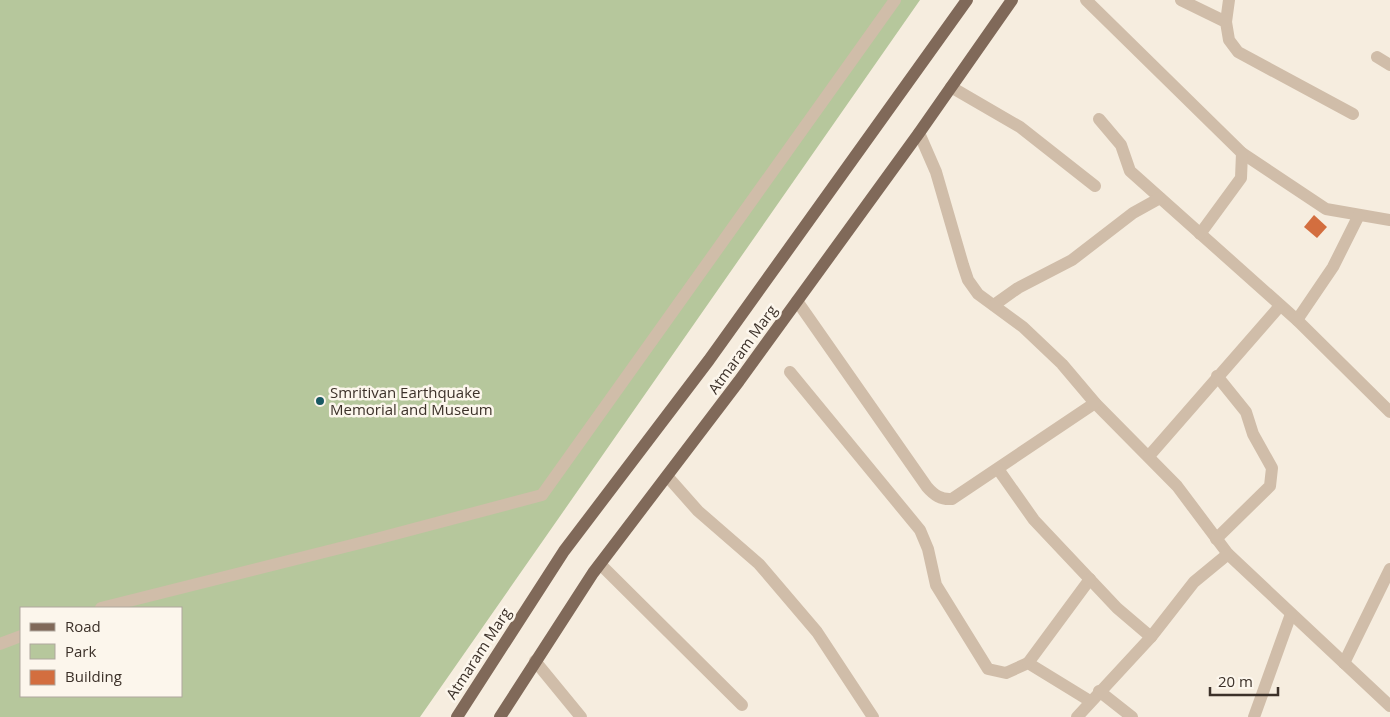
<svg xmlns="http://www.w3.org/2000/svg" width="1390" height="717" viewBox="0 0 1390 717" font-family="'Open Sans',sans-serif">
<rect width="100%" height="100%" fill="#f6eddf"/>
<path fill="#b6c79c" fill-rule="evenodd" d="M 0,0 L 920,0 L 420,717 L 0,717 ZM 21,608 L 181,608 L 181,696 L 21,696 Z"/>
<path fill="#d36e3f" d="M 1314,215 L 1327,227 L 1317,238 L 1304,227 Z"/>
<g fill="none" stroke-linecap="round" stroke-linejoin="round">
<g stroke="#d0bda9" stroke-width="12">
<path d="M 1086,0 L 1242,153 L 1326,209 L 1390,220"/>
<path d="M 1181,0 L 1226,22 L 1229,40 L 1238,52 L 1353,114"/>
<path d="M 1226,22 L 1229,0"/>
<path d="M 1377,57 L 1390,65"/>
<path d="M 951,87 L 1020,127 L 1095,186"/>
<path d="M 1099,119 L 1121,145 L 1130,171 L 1297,320 L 1390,412"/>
<path d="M 919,133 L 936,172 L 963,265 L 968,280 L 978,294 L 1023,327 L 1062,364 L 1095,403 L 1177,486 L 1228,554 L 1390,706"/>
<path d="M 1200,234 L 1241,178 L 1242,153"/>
<path d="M 797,301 L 927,487 C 934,495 941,500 952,499 L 1095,403"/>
<path d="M 994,305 L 1018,288 L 1072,260 L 1133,213 L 1160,198"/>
<path d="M 1297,320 L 1333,267 L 1359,215"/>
<path d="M 790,372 L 920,530 L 928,549 L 936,585 L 988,669 L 1006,673 L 1028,663 L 1090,701"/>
<path d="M 1149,456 L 1279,307"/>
<path d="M 998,469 L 1034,520 L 1117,608 L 1151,637"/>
<path d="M 667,476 L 698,511 L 759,564 L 817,632 L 873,717"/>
<path d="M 1216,539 L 1270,486 L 1272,468 L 1253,434 L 1246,412 L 1217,376"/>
<path d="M 600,564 L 742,705"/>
<path d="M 101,608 L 376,539 L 542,495 L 895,0"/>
<path d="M 0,644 L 21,636"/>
<path d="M 535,661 L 581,717"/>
<path d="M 1028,663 L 1090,579"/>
<path d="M 1344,663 L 1390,569"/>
<path d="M 1099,691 L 1132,717"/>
<path d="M 1077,717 L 1151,637 L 1194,582 L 1228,554"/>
<path d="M 1254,717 L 1291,614"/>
</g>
<g stroke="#806959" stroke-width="12">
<path d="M 457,717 L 564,551 L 709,360 L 967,0"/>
<path d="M 500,717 L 593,573 L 739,381 L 919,133 L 1012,0"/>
</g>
</g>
<circle fill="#195963" stroke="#fcf6ec" stroke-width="2" cx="320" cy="401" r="5"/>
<g text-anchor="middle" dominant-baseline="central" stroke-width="5" stroke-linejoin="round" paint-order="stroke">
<g font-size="15" fill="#3c3129" stroke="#fcf6ec">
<text transform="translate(742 349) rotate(-54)">Atmaram Marg</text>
<text transform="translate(478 653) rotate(-57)">Atmaram Marg</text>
</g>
<g font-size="15" fill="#3c3129" stroke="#fcf6ec" text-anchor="start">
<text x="330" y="392">Smritivan Earthquake<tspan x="330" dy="17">Memorial and Museum</tspan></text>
</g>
</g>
<rect x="20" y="607" width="162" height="90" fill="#fcf6ec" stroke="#afa79e"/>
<rect x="30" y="623" width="25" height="8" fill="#806959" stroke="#afa79e"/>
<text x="65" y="632" font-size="15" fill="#3c3129">Road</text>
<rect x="30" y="644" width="25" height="15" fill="#b6c79c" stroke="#afa79e"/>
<text x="65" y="657" font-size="15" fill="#3c3129">Park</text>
<rect x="30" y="670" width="25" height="15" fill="#d36e3f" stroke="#afa79e"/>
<text x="65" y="682" font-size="15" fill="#3c3129">Building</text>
<path d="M1210 687v8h68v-8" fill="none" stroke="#3c3129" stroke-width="2.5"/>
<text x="1218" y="687" font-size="15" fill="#3c3129" stroke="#fcf6ec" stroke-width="4" paint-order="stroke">20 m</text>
</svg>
